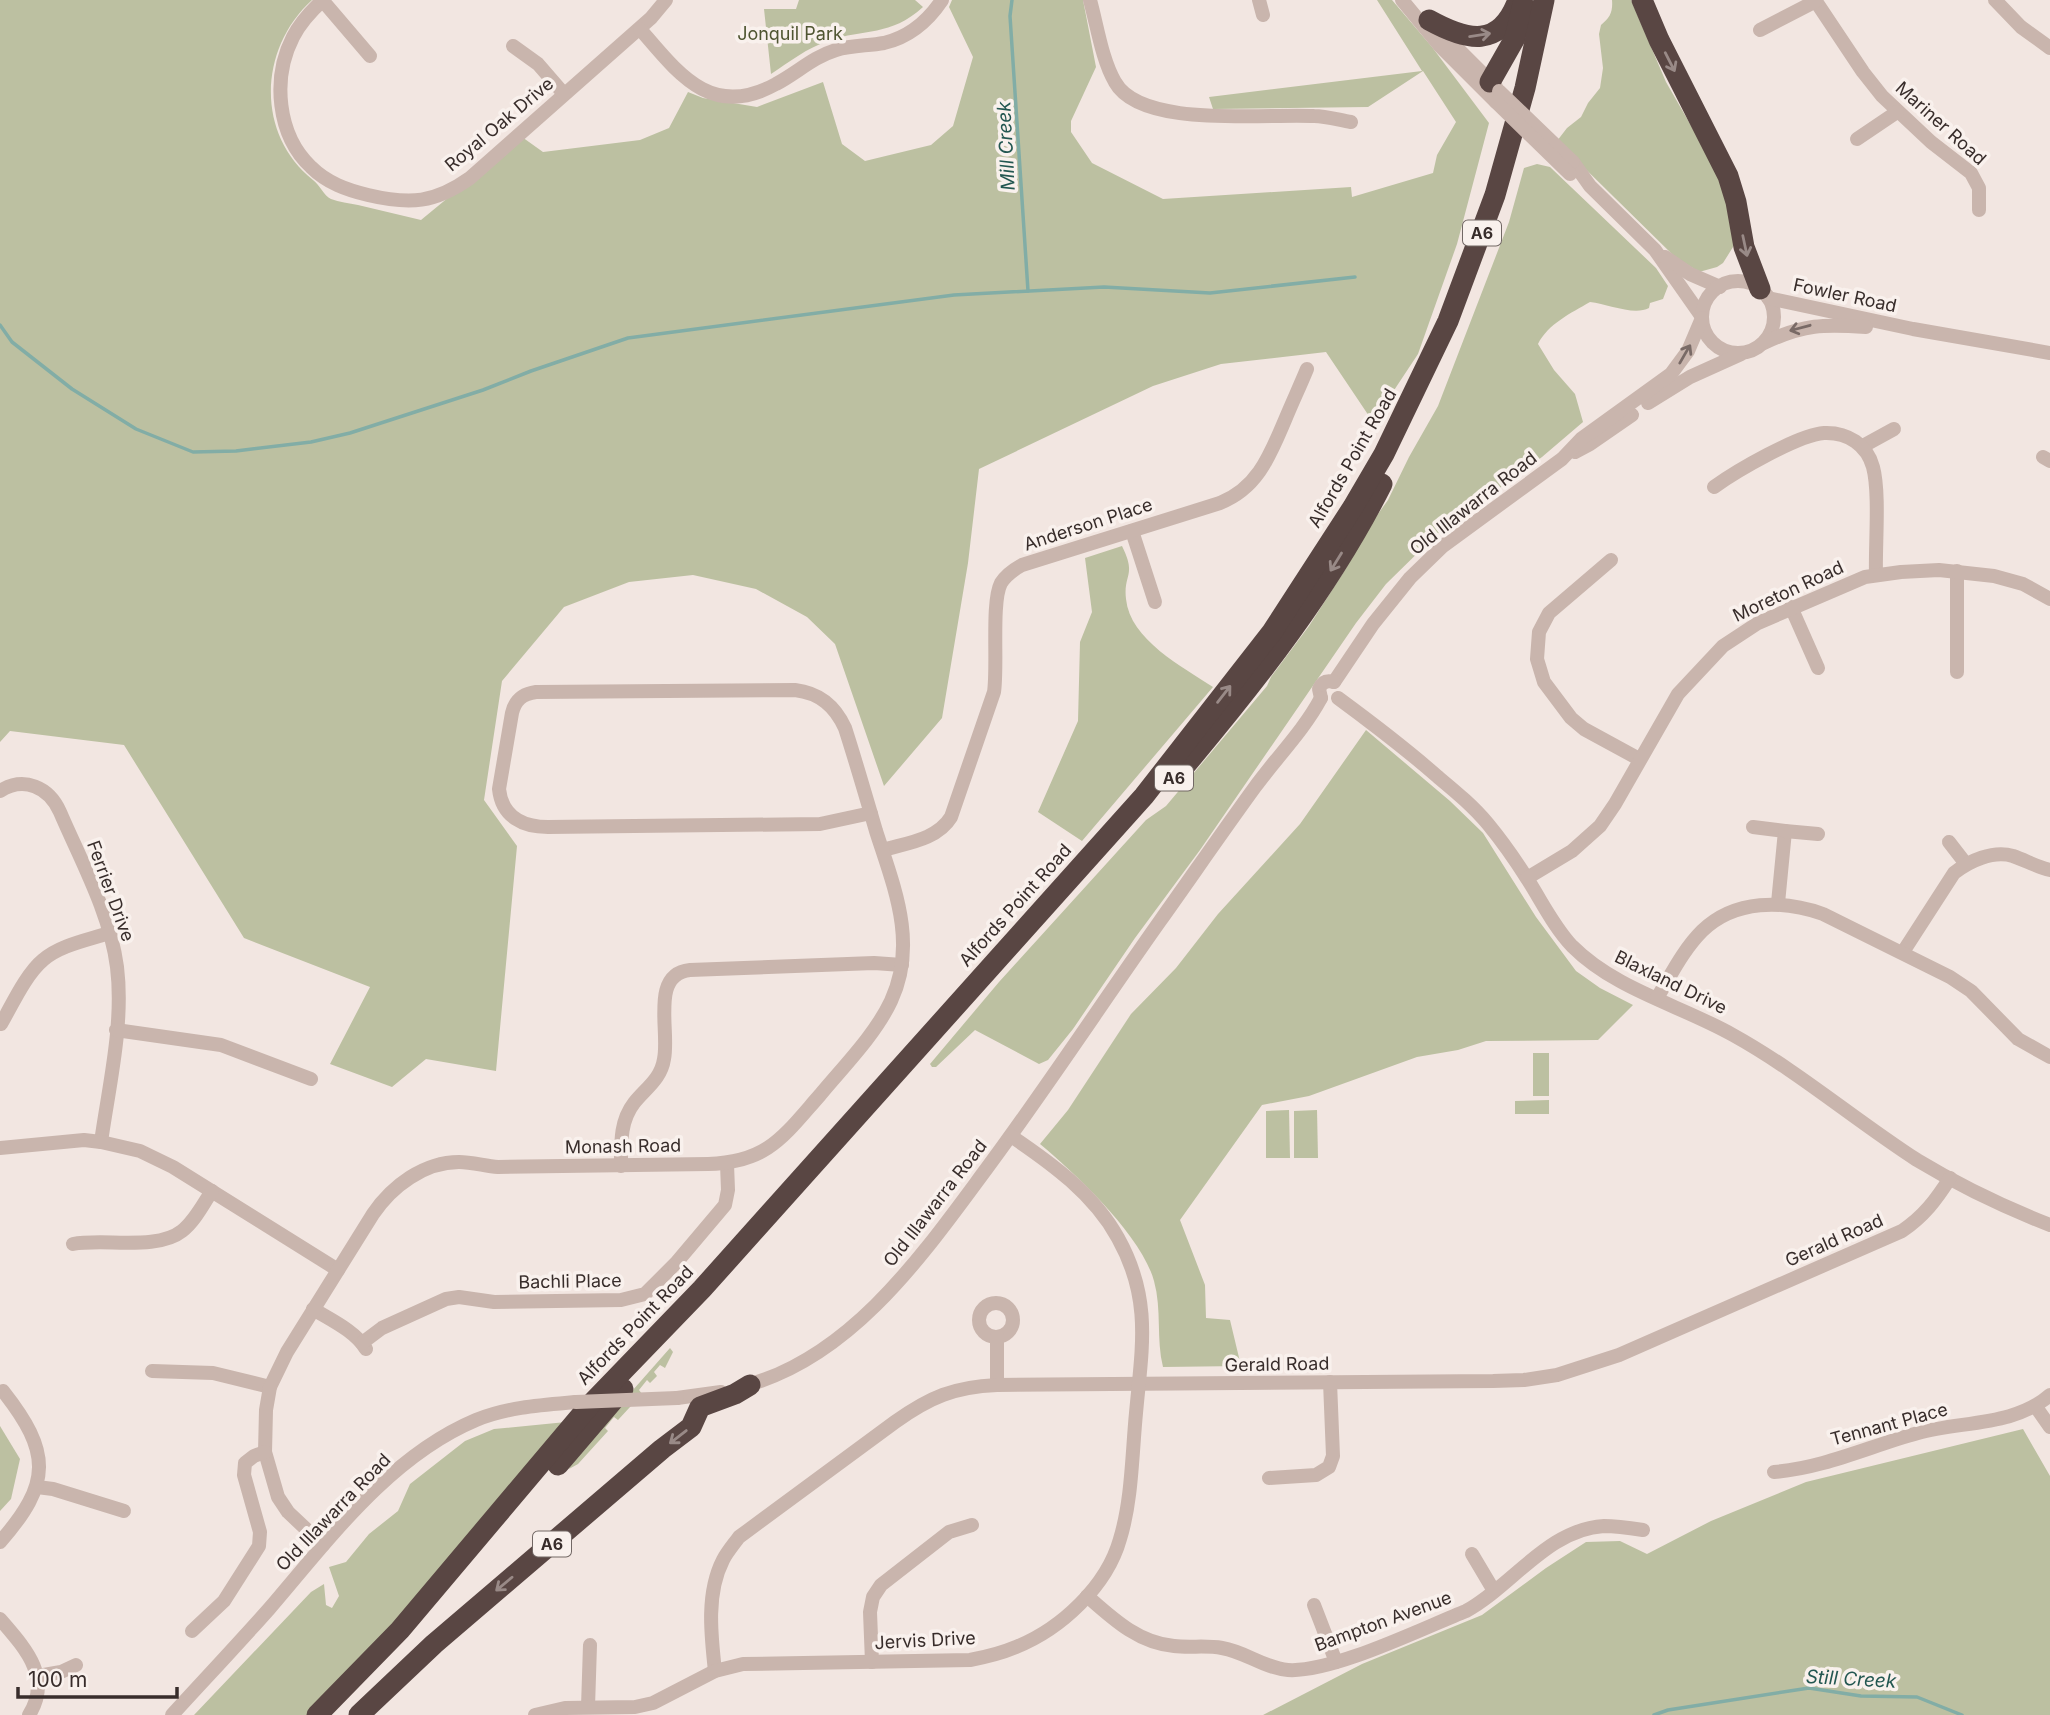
<svg xmlns="http://www.w3.org/2000/svg" width="2050" height="1715" viewBox="0 0 2050 1715" font-family="Inter,sans-serif">
<rect width="100%" height="100%" fill="#f2e6e1"/>
<g fill="#bcc0a1">
<path d="M 0,0 L 312,0 C 259,48 255,134 313,180 C 320,185 324,196 331,199 C 339,202 349,203 358,205 C 379,210 400,215 421,220 L 522,137 L 543,152 L 640,140 L 669,128 L 688,92 L 703,98 L 757,107 L 823,82 L 842,144 L 865,161 L 931,145 L 953,126 L 973,57 L 949,7 L 952,0 L 1083,0 L 1096,67 L 1071,121 L 1071,132 L 1092,163 L 1163,199 L 1351,187 L 1352,197 L 1433,173 L 1437,155 L 1456,122 L 1423,71 L 1368,107 L 1213,109 L 1209,97 L 1422,71 L 1377,0 L 1392,0 L 1432,47 L 1489,123 L 1457,244 L 1418,354 L 1373,422 L 1326,352 L 1221,364 L 1153,386 L 979,469 L 968,563 L 942,718 L 884,786 L 835,644 L 807,617 L 756,589 L 693,575 L 629,582 L 564,607 L 502,681 L 484,800 L 517,846 L 496,1071 L 426,1059 L 392,1087 L 330,1064 L 370,987 L 244,938 L 124,745 L 10,731 L 0,742 Z"/>
<path d="M 799,0 L 915,0 L 923,7 C 890,37 865,28 828,41 C 807,48 789,62 771,74 L 764,9 L 796,9 Z"/>
<path d="M 1612,0 L 1631,0 L 1666,82 L 1725,185 L 1735,241 L 1733,247 L 1723,263 L 1717,267 L 1699,272 L 1674,256 L 1557,141 L 1567,128 L 1581,117 L 1588,103 L 1600,88 L 1603,68 L 1599,34 L 1601,25 C 1610,18 1613,12 1612,0 Z"/>
<path d="M 1537,164 L 1550,167 L 1656,268 L 1668,286 L 1663,299 L 1650,303 L 1649,308 C 1634,316 1608,304 1590,302 C 1571,313 1548,324 1538,344 L 1554,370 L 1575,394 L 1583,422 L 1542,457 L 1437,534 L 1386,584 L 1356,623 L 1200,850 L 1135,938 L 1073,1029 L 1048,1060 L 1039,1064 L 975,1030 L 936,1067 L 932,1067 L 930,1064 L 999,982 L 1146,820 L 1166,806 L 1267,686 L 1271,677 L 1309,626 L 1345,570 L 1368,528 L 1388,500 L 1409,457 L 1438,406 L 1509,222 L 1524,168 Z"/>
<path d="M 1122,546 C 1137,576 1123,574 1126,599 C 1130,640 1183,667 1213,687 L 1082,841 L 1038,812 L 1078,721 L 1080,642 L 1092,612 L 1085,558 Z"/>
<path d="M 1366,730 L 1450,801 L 1483,833 L 1536,917 L 1576,971 L 1600,988 L 1633,1005 L 1598,1040 L 1486,1041 L 1458,1050 L 1417,1057 L 1309,1096 L 1262,1105 L 1180,1220 L 1205,1285 L 1206,1318 L 1230,1320 L 1241,1366 L 1163,1367 C 1156,1339 1162,1310 1154,1281 C 1142,1236 1076,1174 1040,1144 L 1068,1110 L 1131,1014 L 1176,968 L 1218,914 L 1300,824 Z"/>
<rect x="1533" y="1053" width="16" height="43"/>
<path d="M 1549,1100 L 1549,1114 L 1515,1114 L 1515,1101 Z"/>
<path d="M 1289,1110 L 1290,1158 L 1266,1158 L 1266,1111 Z"/>
<path d="M 1317,1110 L 1318,1158 L 1294,1158 L 1294,1111 Z"/>
<path d="M 670,1348 L 673,1352 L 665,1368 L 660,1365 L 654,1372 L 657,1376 L 650,1383 L 647,1380 L 639,1390 L 642,1394 L 618,1420 L 614,1417 L 605,1428 L 608,1431 L 578,1464 L 569,1469 L 573,1458 Z"/>
<path d="M 566,1422 L 398,1621 L 307,1715 L 194,1715 L 311,1592 L 324,1584 L 326,1605 L 332,1608 L 339,1596 L 329,1567 L 346,1562 L 369,1534 L 398,1511 L 410,1484 L 465,1441 L 494,1429 Z"/>
<path d="M 0,1426 L 20,1459 L 11,1499 L 0,1511 Z"/>
<path d="M 2023,1429 L 2050,1476 L 2050,1715 L 1263,1715 L 1362,1664 L 1482,1615 L 1546,1568 L 1586,1542 L 1620,1541 L 1647,1554 L 1711,1521 L 1806,1482 Z"/>
</g>
<g fill="none" stroke-linecap="round" stroke-linejoin="round">
<g stroke="#82ada6" stroke-width="3.5">
<path d="M 1012,0 L 1010,16 L 1028,291"/>
<path d="M 0,325 L 12,342 L 72,389 L 136,429 L 193,452 L 236,451 L 311,442 L 350,433 L 483,390 L 531,371 L 628,338 L 954,295 L 1104,287 L 1210,293 L 1355,277"/>
<path d="M 1654,1715 L 1668,1710 L 1809,1688 L 1861,1696 L 1917,1697 L 1962,1715"/>
</g>
<g stroke="#c9b5ad" stroke-width="14">
<path d="M 323,0 C 311,11 300,23 293,37 C 272,78 277,135 311,167 C 327,183 347,190 368,195 C 410,205 435,203 470,178 L 651,18 L 666,0"/>
<path d="M 1090,0 C 1097,25 1102,60 1115,82 C 1141,129 1266,113 1314,116 C 1326,116 1339,120 1351,122"/>
<path d="M 1259,0 L 1263,15"/>
<path d="M 1402,0 L 1440,46 L 1496,102"/>
<path d="M 1815,0 L 1863,72 L 1882,96 L 1931,142 L 1971,173 L 1979,188 L 1979,210"/>
<path d="M 1995,0 L 2021,27 L 2050,48"/>
<path d="M 323,1 L 370,56"/>
<path d="M 640,29 C 678,73 711,120 776,84 C 797,73 813,57 836,50 C 852,45 868,46 884,43 C 909,37 928,21 942,0"/>
<path d="M 1760,30 L 1816,1"/>
<path d="M 1441,32 L 1496,87"/>
<path d="M 513,46 L 538,64 L 564,94"/>
<path d="M 1857,139 L 1897,112"/>
<path d="M 1573,162 L 1590,186 L 1655,250 L 1702,317"/>
<path d="M 1665,257 L 1690,274 L 1720,287"/>
<circle cx="1738" cy="317" r="36"/>
<path d="M 1768,298 L 1913,329 L 2050,353"/>
<path d="M 1764,343 C 1804,324 1824,324 1866,327"/>
<path d="M 1648,403 L 1690,377 L 1741,354"/>
<path d="M 1863,446 L 1894,429"/>
<path d="M 1575,452 L 1590,444 L 1632,415"/>
<path d="M 2043,457 L 2050,461"/>
<path d="M 1714,487 C 1736,471 1798,435 1824,433 C 1848,432 1867,445 1873,467 C 1880,493 1875,546 1876,575"/>
<path d="M 1132,531 L 1155,602"/>
<path d="M 1611,560 L 1549,613 L 1539,632 L 1537,659 L 1544,682 L 1571,718 L 1584,729 L 1639,759"/>
<path d="M 1957,571 L 1957,672"/>
<path d="M 1791,607 L 1818,668"/>
<path d="M 1334,682 L 1373,624 L 1410,578 L 1443,546 L 1562,459 L 1581,439 L 1671,374 L 1688,351 L 1702,318"/>
<path d="M 1321,698 L 1319,689 C 1322,682 1327,680 1334,682"/>
<path d="M 1338,698 C 1372,723 1406,749 1438,777 C 1456,792 1473,806 1488,824 C 1502,841 1516,861 1528,880 C 1542,902 1554,927 1572,946 C 1616,990 1680,1005 1733,1035 C 1798,1071 1855,1120 1917,1160 C 1960,1186 2004,1207 2050,1225"/>
<path d="M 0,791 C 24,776 49,787 60,812 C 81,861 110,913 117,967 C 124,1024 109,1085 101,1142"/>
<path d="M 1753,827 L 1785,831 L 1778,903"/>
<path d="M 1785,831 L 1818,834"/>
<path d="M 1949,842 L 1966,864"/>
<path d="M 883,850 C 906,843 937,840 951,817 L 994,692 C 998,666 991,602 1001,583 C 1006,575 1013,570 1022,565 L 1220,503 C 1258,488 1270,455 1285,420 C 1292,403 1300,386 1307,369"/>
<path d="M 1527,878 L 1572,851 L 1600,826 L 1615,804 L 1678,694 L 1723,646 L 1758,623 L 1865,577 L 1901,572 L 1939,570 L 1994,576 L 2023,584 L 2050,599"/>
<path d="M 1903,952 L 1954,873 C 1969,861 1993,850 2013,856 C 2025,860 2037,867 2050,870"/>
<path d="M 1657,998 C 1671,975 1683,950 1702,931 C 1735,899 1783,900 1823,914 L 1950,977 L 1971,991 L 2018,1039 L 2050,1057"/>
<path d="M 1,1024 C 12,1005 26,974 43,960 C 60,945 88,940 109,933"/>
<path d="M 116,1030 L 221,1045 L 311,1079"/>
<path d="M 0,1148 L 84,1140 L 101,1142 L 140,1151 L 173,1167 L 338,1270"/>
<path d="M 621,1166 C 621,1143 620,1121 634,1103 C 646,1088 661,1079 664,1059 C 670,1031 650,974 690,970 L 874,963 L 902,965"/>
<path d="M 73,1244 C 103,1238 157,1251 182,1231 C 195,1221 203,1204 212,1191"/>
<circle cx="996" cy="1320" r="17"/>
<path d="M 313,1309 C 331,1320 355,1331 366,1349"/>
<path d="M 362,1343 L 382,1328 L 446,1299 L 459,1297 L 494,1302 L 621,1300 L 645,1294 L 676,1263 L 725,1205 L 728,1190 L 727,1164"/>
<path d="M 152,1371 L 213,1373 L 270,1387"/>
<path d="M 997,1385 L 997,1337"/>
<path d="M 744,1386 C 852,1358 924,1253 987,1168 C 1047,1087 1102,1003 1160,921 C 1192,876 1223,831 1255,787 C 1277,757 1304,730 1321,698"/>
<path d="M 677,1398 L 721,1392"/>
<path d="M 2036,1407 L 2050,1427"/>
<path d="M 1774,1472 C 1824,1468 1870,1446 1918,1433 C 1962,1421 2015,1426 2050,1395"/>
<path d="M 1269,1478 L 1316,1475 L 1329,1467 L 1333,1456 L 1330,1382"/>
<path d="M 37,1487 L 53,1489 L 124,1511"/>
<path d="M 0,1542 C 52,1483 51,1452 3,1391"/>
<path d="M 323,1545 L 288,1512 L 278,1497 L 265,1452 L 266,1410 L 270,1387 L 287,1352 L 373,1214 C 392,1186 424,1162 459,1162 C 472,1162 485,1166 498,1167 L 708,1164 C 768,1162 783,1137 820,1095 C 844,1066 875,1035 891,1001 C 918,943 894,887 876,831 C 866,797 856,762 845,728 C 835,706 820,693 795,690 L 536,692 C 522,694 515,700 512,713 L 499,789 C 502,817 523,827 548,827 L 820,824 L 871,813"/>
<path d="M 1472,1554 L 1494,1591"/>
<path d="M 1087,1596 C 1112,1618 1138,1643 1174,1646 C 1190,1648 1206,1645 1222,1648 C 1246,1652 1264,1668 1288,1670 C 1332,1673 1423,1628 1466,1611 C 1512,1586 1548,1529 1604,1526 C 1617,1526 1630,1528 1643,1530"/>
<path d="M 1314,1605 L 1336,1662"/>
<path d="M 0,1619 C 24,1647 53,1677 29,1715"/>
<path d="M 192,1631 L 224,1601 L 259,1546 L 260,1532 L 244,1475 L 245,1463 L 254,1456 L 265,1452"/>
<path d="M 872,1662 L 870,1612 L 873,1597 L 881,1585 L 949,1532 L 972,1525"/>
<path d="M 715,1671 C 711,1635 706,1593 723,1560 C 727,1552 734,1544 739,1537 L 895,1422 C 930,1397 954,1387 997,1385 L 1493,1381 L 1524,1380 L 1557,1375 L 1619,1355 L 1902,1231 C 1924,1216 1936,1200 1950,1178"/>
<path d="M 38,1676 L 61,1672 L 76,1665"/>
<path d="M 588,1707 L 590,1645"/>
<path d="M 172,1715 C 204,1680 237,1645 269,1609 C 329,1539 390,1456 476,1420 C 508,1407 542,1405 576,1402"/>
<path d="M 535,1715 L 565,1708 L 635,1707 L 653,1703 L 715,1671 L 743,1664 L 970,1660 C 986,1657 1002,1653 1016,1647 C 1061,1629 1107,1586 1120,1539 C 1132,1500 1132,1454 1136,1413 C 1142,1347 1152,1299 1118,1238 C 1094,1194 1051,1163 1011,1136"/>
</g>
<g stroke="#594643" stroke-width="21">
<path d="M 1642,0 L 1659,40 L 1728,176 L 1736,202 L 1744,247 L 1760,289"/>
<path d="M 1429,20 C 1467,41 1500,49 1518,0"/>
<path d="M 1490,82 L 1515,38 L 1523,4"/>
<path d="M 1184,767 C 1258,679 1330,587 1382,484"/>
<path d="M 558,1465 L 623,1389"/>
<path d="M 317,1715 L 400,1630 L 589,1406 L 702,1289 L 1144,796 L 1272,632 L 1353,507 L 1384,454 L 1448,321 L 1495,195 L 1525,88 L 1544,0"/>
<path d="M 359,1715 L 434,1644 L 662,1449 L 691,1427 L 700,1407 L 735,1394 L 750,1385"/>
</g>
<g stroke="#c9b5ad" stroke-width="14">
<path d="M 1499,91 L 1573,162"/>
<path d="M 1496,102 L 1570,174"/>
<path d="M 576,1402 L 677,1398"/>
</g>
</g>
<defs><path id="oneway-shaft" d="M-6 0H5M1.5-3L5.5 0L1.5 3" fill="none" stroke-width="1.6" stroke-linecap="round" stroke-linejoin="round" transform="scale(1.75)"/></defs>
<g stroke="#998a87">
<use href="#oneway-shaft" transform="translate(1480 35) rotate(-9)"/>
<use href="#oneway-shaft" transform="translate(1670 62) rotate(63)"/>
<use href="#oneway-shaft" transform="translate(1745 246) rotate(78)"/>
<use href="#oneway-shaft" transform="translate(1336 562) rotate(122)"/>
<use href="#oneway-shaft" transform="translate(1224 694) rotate(-52)"/>
<use href="#oneway-shaft" transform="translate(678 1437) rotate(142)"/>
<use href="#oneway-shaft" transform="translate(504 1584) rotate(140)"/>
</g>
<g stroke="#796a66">
<use href="#oneway-shaft" transform="translate(1800 328) rotate(165)"/>
<use href="#oneway-shaft" transform="translate(1685 354) rotate(-60)"/>
</g>
<g text-anchor="middle" dominant-baseline="central" stroke-width="7" stroke-linejoin="round" paint-order="stroke">
<g fill="#f9f1ed" stroke="#726865" stroke-width="2">
<rect x="1463" y="220.5" width="38" height="25" rx="5"/>
<rect x="1155" y="765.5" width="38" height="25" rx="5"/>
<rect x="533" y="1531.5" width="38" height="25" rx="5"/>
</g>
<g font-size="16" font-weight="bold" fill="#382d2b">
<text x="1482" y="233">A6</text>
<text x="1174" y="778">A6</text>
<text x="552" y="1544">A6</text>
</g>
<g font-size="18" fill="#4f5531" stroke="#f9f1ed">
<text x="790" y="33">Jonquil Park</text>
</g>
<g font-size="18" fill="#382d2b" stroke="#f9f1ed">
<text transform="translate(1941 123) rotate(42)">Mariner Road</text>
<text transform="translate(499 124) rotate(-40)">Royal Oak Drive</text>
<text transform="translate(1845 295) rotate(12)">Fowler Road</text>
<text transform="translate(1352 458) rotate(-60)">Alfords Point Road</text>
<text transform="translate(1473 503) rotate(-38)">Old Illawarra Road</text>
<text transform="translate(1088 524) rotate(-18)">Anderson Place</text>
<text transform="translate(1788 591) rotate(-25)">Moreton Road</text>
<text transform="translate(111 891) rotate(70)">Ferrier Drive</text>
<text transform="translate(1015 905) rotate(-48)">Alfords Point Road</text>
<text transform="translate(1671 982) rotate(26)">Blaxland Drive</text>
<text transform="translate(623 1146) rotate(-1)">Monash Road</text>
<text transform="translate(935 1203) rotate(-52)">Old Illawarra Road</text>
<text transform="translate(1834 1240) rotate(-24)">Gerald Road</text>
<text transform="translate(570 1281) rotate(-1)">Bachli Place</text>
<text transform="translate(635 1325) rotate(-46)">Alfords Point Road</text>
<text transform="translate(1277 1364) rotate(-1)">Gerald Road</text>
<text transform="translate(1889 1424) rotate(-15)">Tennant Place</text>
<text transform="translate(333 1512) rotate(-46)">Old Illawarra Road</text>
<text transform="translate(1383 1621) rotate(-20)">Bampton Avenue</text>
<text transform="translate(925 1640) rotate(-3)">Jervis Drive</text>
</g>
<g font-size="19" font-style="italic" fill="#235751" stroke="#f9f1ed">
<text transform="translate(1006 146) rotate(-93)">Mill Creek</text>
<text transform="translate(1851 1679) rotate(3)">Still Creek</text>
</g>
</g>
<path d="M18 1687v10h159v-10" fill="none" stroke="#382d2b" stroke-width="3.5"/>
<text x="28" y="1687" font-size="21" fill="#382d2b" stroke="#f9f1ed" stroke-width="5" paint-order="stroke">100 m</text>
</svg>
